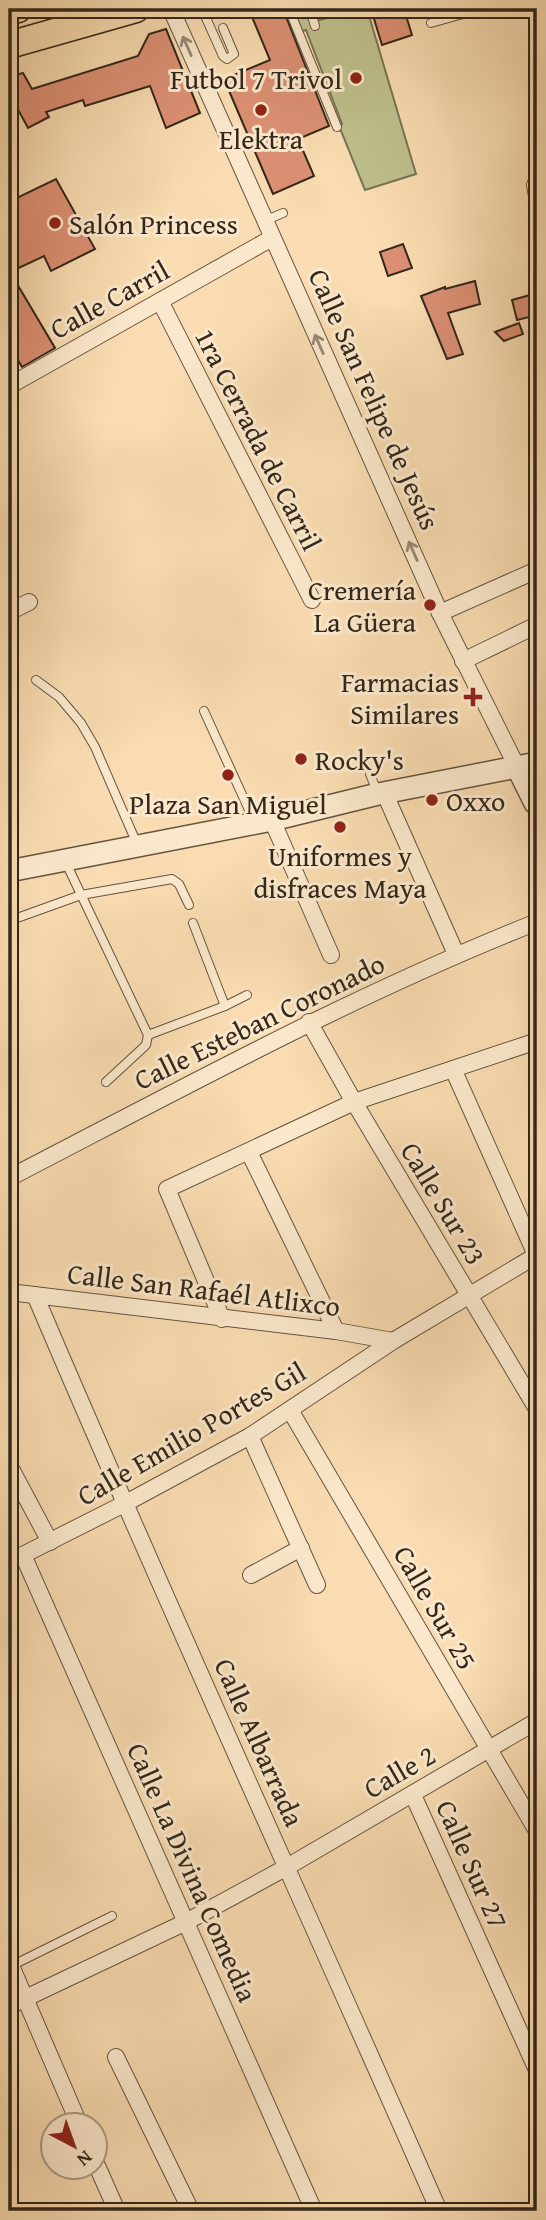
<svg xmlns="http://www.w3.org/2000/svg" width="546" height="2220" viewBox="0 0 546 2220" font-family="'Gentium Book Plus',serif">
<rect width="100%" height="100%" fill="#f9dcb1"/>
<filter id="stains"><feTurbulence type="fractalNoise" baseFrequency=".00286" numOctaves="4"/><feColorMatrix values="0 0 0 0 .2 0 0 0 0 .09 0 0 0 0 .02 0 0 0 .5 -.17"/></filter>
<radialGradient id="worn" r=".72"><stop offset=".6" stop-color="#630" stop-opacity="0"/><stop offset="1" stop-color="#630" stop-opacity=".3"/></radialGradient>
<path fill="#bec08c" stroke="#787453" stroke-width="2" d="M 303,9 L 316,9 L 320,20 L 355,9 L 367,9 L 416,174 L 365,190 L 339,126 L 342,124 L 306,30 L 299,32 L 293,16 L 304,12 Z"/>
<g fill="#dc9074" stroke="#32271a" stroke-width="2">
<path d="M 258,9 L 283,9 L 329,126 L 298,139 L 314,176 L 273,194 L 224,79 L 270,60 L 250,12 Z"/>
<path d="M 371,9 L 404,9 L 412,35 L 382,45 Z"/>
<path d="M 166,29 L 200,113 L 166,128 L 150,86 L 85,106 L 83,100 L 46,112 L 49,117 L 28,128 L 9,93 L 9,77 L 23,73 L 32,89 L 138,56 L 149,34 Z"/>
<path d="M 9,179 L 17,198 L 56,179 L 95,249 L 51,271 L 44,256 L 10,272 L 55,348 L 22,367 L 9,345 Z"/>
<path d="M 403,244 L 412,268 L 388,276 L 380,252 Z"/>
<path d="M 475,281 L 480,304 L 448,313 L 463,354 L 447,359 L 421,296 L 445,287 L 445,289 Z"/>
<path d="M 537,293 L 537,315 L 517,320 L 512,300 Z"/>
<path d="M 519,323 L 523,334 L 504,341 L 495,332 Z"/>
</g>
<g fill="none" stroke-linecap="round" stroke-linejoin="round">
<g stroke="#645440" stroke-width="10">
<g id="service">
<path d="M 202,9 L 223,56 L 227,59 L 234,54 L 223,28"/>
<path d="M 289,9 L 337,127"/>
<path d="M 310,9 L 315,26"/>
<path d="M 431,23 L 480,9"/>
<path d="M 264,221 L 283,213"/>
<path d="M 36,680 L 59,697 L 81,723 L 95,747 L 137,844"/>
<path d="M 204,711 L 255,823"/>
<path d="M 370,774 L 378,794"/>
<path d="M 66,863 L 148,1035 L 146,1045 L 106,1082"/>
<path d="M 17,918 L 81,895 L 172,879 L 179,884 L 189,905"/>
<path d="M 193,923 L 225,1006"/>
<path d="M 148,1035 L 225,1006 L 247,995"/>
<path d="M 9,1057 L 10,1059"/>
<path d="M 11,1966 L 112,1916"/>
</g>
</g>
<g stroke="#645440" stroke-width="18">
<g id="minor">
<path d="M 171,9 L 440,613 L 517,767"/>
<path d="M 535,185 L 537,196"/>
<path d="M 160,301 L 312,600"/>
<path d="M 9,386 L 272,238"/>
<path d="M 9,612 L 29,602"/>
<path d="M 440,613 L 537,570"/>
<path d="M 463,661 L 537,625"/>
<path d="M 384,792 L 456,954"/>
<path d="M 272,820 L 331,955"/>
<path d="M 309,1022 L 354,1102 L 537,1409"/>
<path d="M 453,1069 L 536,1255"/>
<path d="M 249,1152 L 336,1331"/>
<path d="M 9,1178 C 183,1088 355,994 537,922"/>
<path d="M 9,1292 L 336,1331 L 393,1341"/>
<path d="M 35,1295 C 165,1602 305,1905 439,2211"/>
<path d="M 222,1319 L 167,1189 L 354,1102 L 537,1041"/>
<path d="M 290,1410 L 537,1831"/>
<path d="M 250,1436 L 317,1585"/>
<path d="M 9,1465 L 50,1542"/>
<path d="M 23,1555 L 314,2211"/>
<path d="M 9,1562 L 124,1504 L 250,1436 L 393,1341 L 537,1255"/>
<path d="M 251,1575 L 301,1548"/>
<path d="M 413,1795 L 537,2070"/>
<path d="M 9,1961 L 80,2126"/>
<path d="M 9,2006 L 186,1922 L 287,1867 L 537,1721"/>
<path d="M 116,2057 L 191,2211"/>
<path d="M 94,2159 L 117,2211"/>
</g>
</g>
<g stroke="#645440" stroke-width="24">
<g id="tertiary">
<path d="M 517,767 L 535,803 L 537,802"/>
<path d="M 9,871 L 272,820 L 378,794 L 537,763"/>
</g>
</g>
<g stroke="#32271a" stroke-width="29">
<g id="primary">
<path d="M 9,11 L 18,9"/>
<path d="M 9,45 L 136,9"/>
</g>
</g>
<use href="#service" stroke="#fbe8cc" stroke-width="8"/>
<use href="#minor" stroke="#fbe8cc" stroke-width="16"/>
<use href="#tertiary" stroke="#fbe8cc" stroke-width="21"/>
<use href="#primary" stroke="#f9dcb1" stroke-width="26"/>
</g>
<defs><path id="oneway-shaft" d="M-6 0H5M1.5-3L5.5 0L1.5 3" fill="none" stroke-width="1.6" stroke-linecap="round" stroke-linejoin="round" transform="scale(1.75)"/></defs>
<g stroke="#968873">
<use href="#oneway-shaft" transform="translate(187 46) rotate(-114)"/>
<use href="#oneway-shaft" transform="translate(319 344) rotate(-114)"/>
<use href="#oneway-shaft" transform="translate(413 551) rotate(-114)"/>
</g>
<g fill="#8f2418" stroke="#fbe8cc" stroke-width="2.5">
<circle cx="356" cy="78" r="7"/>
<circle cx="261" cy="110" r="7"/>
<circle cx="55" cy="223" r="7"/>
<circle cx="430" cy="605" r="7"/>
<path d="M469.5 686.5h7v7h7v7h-7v7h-7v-7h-7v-7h7z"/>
<circle cx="301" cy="759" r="7"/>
<circle cx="228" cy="775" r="7"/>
<circle cx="432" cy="800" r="7"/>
<circle cx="340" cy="827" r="7"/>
</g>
<g text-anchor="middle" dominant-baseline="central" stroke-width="6" stroke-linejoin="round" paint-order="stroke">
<g font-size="28" fill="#32271a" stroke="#fbe8cc" text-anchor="end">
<text x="342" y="78">Futbol 7 Trivol</text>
<text x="261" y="138" text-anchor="middle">Elektra</text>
<text x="69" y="223" text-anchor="start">Salón Princess</text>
<text x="416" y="589">Cremería<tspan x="416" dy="32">La Güera</tspan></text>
<text x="459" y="681">Farmacias<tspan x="459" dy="32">Similares</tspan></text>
<text x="315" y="759" text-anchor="start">Rocky's</text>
<text x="446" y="800" text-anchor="start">Oxxo</text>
<text x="228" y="803" text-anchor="middle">Plaza San Miguel</text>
<text x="340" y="855" text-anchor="middle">Uniformes y<tspan x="340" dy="32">disfraces Maya</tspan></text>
</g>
<g font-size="28" fill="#32271a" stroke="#fbe8cc">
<text transform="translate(109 299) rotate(-29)">Calle Carril</text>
<text transform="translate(375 399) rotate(66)">Calle San Felipe de Jesús</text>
<text transform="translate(259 439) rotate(63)">1ra Cerrada de Carril</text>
<text transform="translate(259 1021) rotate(-26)">Calle Esteban Coronado</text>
<text transform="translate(444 1203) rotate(59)">Calle Sur 23</text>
<text transform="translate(204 1289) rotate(7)">Calle San Rafaél Atlixco</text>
<text transform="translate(191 1433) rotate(-30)">Calle Emilio Portes Gil</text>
<text transform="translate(436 1607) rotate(60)">Calle Sur 25</text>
<text transform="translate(260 1742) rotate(66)">Calle Albarrada</text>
<text transform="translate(399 1771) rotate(-30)">Calle 2</text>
<text transform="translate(473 1864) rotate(66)">Calle Sur 27</text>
<text transform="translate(193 1872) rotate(66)">Calle La Divina Comedia</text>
</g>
</g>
<rect width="546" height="2220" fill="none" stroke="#f9dcb1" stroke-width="35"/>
<rect x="10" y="10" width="525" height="2199" fill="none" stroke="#32271a" stroke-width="3.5"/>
<rect x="18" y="18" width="511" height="2185" fill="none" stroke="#32271a" stroke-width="2"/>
<g transform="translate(74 2146) rotate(139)"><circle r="33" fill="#fbe8cc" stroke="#ab9b85" stroke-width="2"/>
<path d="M0-5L12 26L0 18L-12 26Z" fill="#8f2418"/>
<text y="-10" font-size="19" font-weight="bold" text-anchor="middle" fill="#32271a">N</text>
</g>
<rect width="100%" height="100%" filter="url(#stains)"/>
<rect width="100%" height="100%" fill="url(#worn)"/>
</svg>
